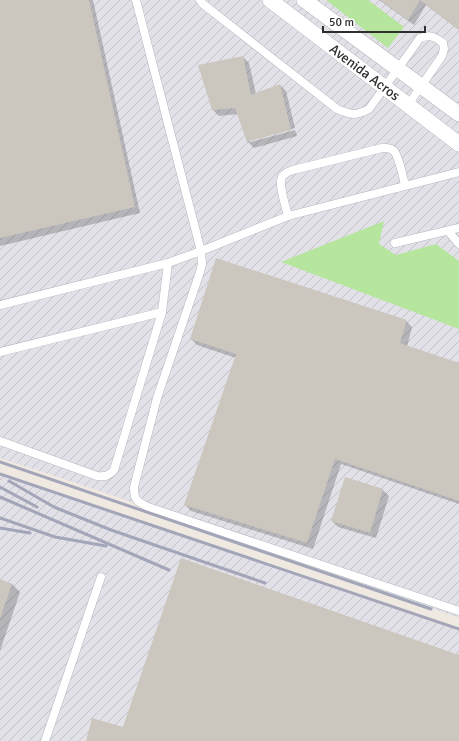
<svg xmlns="http://www.w3.org/2000/svg" width="459" height="741" font-family="Signika,sans-serif">
	<defs>
		<pattern id="industrial-furrows" width="10" height="10" patternUnits="userSpaceOnUse"><rect width="10" height="10" fill="#e3e1e8"/><path d="M-1 1l2-2M0 10L10 0M9 11l2-2" fill="none" stroke="#c3c1c7"/></pattern>
	</defs>
	<rect width="100%" height="100%" fill="#efe9e1"/>
	<g fill="url(#industrial-furrows)">
		<path d="M0,0H459V618L106,493L0,458Z"/>
		<path d="M0,474L132,518L459,631V741H0Z"/>
	</g>
	<g fill="#b6e59e">
		<path d="M326,0H368L404,27L388,48Z"/>
		<path d="M384,221L379,244L396,255L436,244L459,261V329L281,262Z"/>
	</g>
	<g fill="#0003">
		<path d="M0,0H93L140,213L0,246Z"/>
		<path d="M379,0H459V30L426,5L414,25Z"/>
		<path d="M243,57L249,63L256,94L280,85L286,91L295,128L250,140V142L295,130L297,136L254,148L248,142L238,114L219,116L213,110Z"/>
		<path d="M406,321L412,327L407,347L459,364V504L341,464L313,549L191,511L185,505L236,358L197,345L191,339Z"/>
		<path d="M383,490L389,496L376,538L338,527L332,521Z"/>
		<path d="M0,580L12,584L20,592L0,651Z"/>
	</g>
	<g fill="#cbc7bf">
		<path d="M0,0H89L135,207L0,238Z"/>
		<path d="M380,0H459V30L420,0L408,20Z"/>
		<path d="M243,56L251,95L280,84L291,130L247,142L235,108L212,110L198,65Z"/>
		<path d="M216,258L407,320L400,343L459,363V501L335,459L307,543L184,505L236,354L190,339Z"/>
		<path d="M345,477L383,489L370,533L331,521Z"/>
		<path d="M181,558L459,655V741H86L92,718L123,727Z"/>
		<path d="M0,579L12,584L0,619Z"/>
	</g>
	<g fill="none" stroke-linecap="round" stroke-linejoin="round">
		<g stroke="#b4b7c1" stroke-width="9">
			<g id="lane">
				<path d="M200,0L203,4L337,109C351,115 356,116 369,109L420,38C430,34 435,37 443,43L444,49L442,56L408,105"/>
				<path d="M459,172L288,216L201,251L202,264L200,272L157,398L134,487C134,500 136,501 148,507L459,611"/>
				<path d="M288,216C286,207 278,184 282,177C284,173 288,172 293,170L382,148C386,148 390,147 394,151C399,157 403,177 405,185"/>
				<path d="M448,231L459,244"/>
				<path d="M395,243L459,228"/>
				<path d="M0,305L168,263L201,251L136,0"/>
				<path d="M162,312L168,263"/>
				<path d="M0,352L162,312L114,470C109,476 105,477 97,476L0,441"/>
				<path d="M45,741L101,577"/>
			</g>
		</g>
		<g stroke="#b4b7c1" stroke-width="16">
			<g id="street">
				<path d="M270,0L459,144"/>
				<path d="M304,0L459,114"/>
			</g>
		</g>
		<use href="#lane" stroke="#fff" stroke-width="8"/>
		<use href="#street" stroke="#fff" stroke-width="15"/>
		<g stroke="#a3a6b8" stroke-width="3">
			<path d="M0,462L431,609"/>
			<path d="M0,474L459,629"/>
			<path d="M9,481L54,507L111,530L265,583"/>
			<path d="M0,487L37,507"/>
			<path d="M0,497L169,570"/>
			<path d="M0,518L55,537L106,546"/>
			<path d="M0,528L30,533"/>
		</g>
	</g>
	<g text-anchor="middle" stroke-width="4" stroke-linejoin="round" paint-order="stroke">
		<g font-size="14" fill="#2e2e2e" stroke="#fff">
			<text transform="translate(365 72) rotate(37)" y="5">Avenida Acros</text>
		</g>
	</g>
	<path d="M323 26v6h102v-6" fill="none" stroke="#2e2e2e" stroke-width="2"/>
	<text x="329" y="26" font-size="12" fill="#2e2e2e" stroke="#ffffff" stroke-width="3" paint-order="stroke">50 m</text>
</svg>
